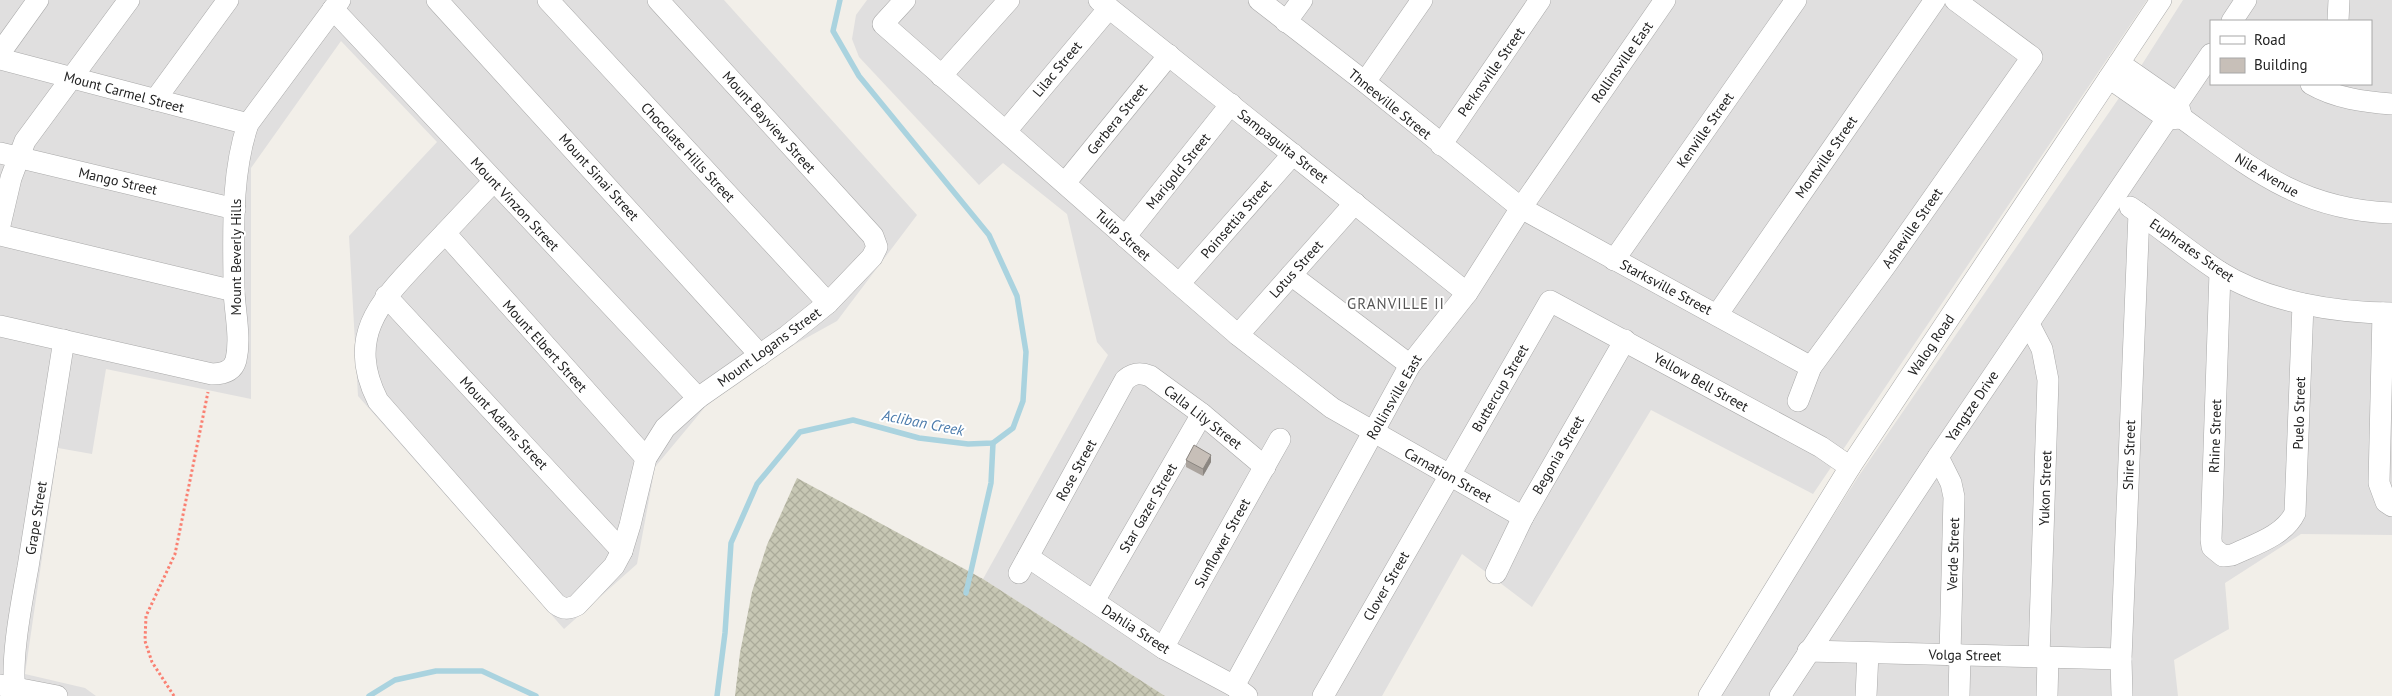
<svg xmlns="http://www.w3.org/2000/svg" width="2392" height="696" font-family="'PT Sans',sans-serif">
	<defs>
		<pattern id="construction-cross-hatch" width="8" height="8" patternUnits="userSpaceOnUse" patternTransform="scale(1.25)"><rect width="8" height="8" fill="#c7c7b4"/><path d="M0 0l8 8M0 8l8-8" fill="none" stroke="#abab9a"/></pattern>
	</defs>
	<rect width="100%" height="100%" fill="#f2efe9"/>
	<g fill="#e0dfdf" fill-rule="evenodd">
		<path d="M0,0H724L917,215L837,321L770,358L705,407L655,467L637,564L564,629L358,396L349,236L437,142L341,41L251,168V399L106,369L92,454L58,448L25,674L85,688L96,696H0Z"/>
		<path d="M867,0H2147L1813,494L1651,410L1532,607L1462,554L1382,696H1165L983,579L1108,355L1097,342L1067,214L1003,163L979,185L859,57L852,39L856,15Z"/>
		<path d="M2183,0H2392V535L2301,534L2225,583L2229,629L2174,660L2178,696H1718L1858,477L2141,66ZM2211,21H2371V84H2211Z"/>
	</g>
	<path fill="url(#construction-cross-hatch)" d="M797,478L983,579L1165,696H735L740,653L752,592L767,545Z"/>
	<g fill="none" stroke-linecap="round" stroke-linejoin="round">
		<g stroke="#aad3df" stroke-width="5.5">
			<path d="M966,593L991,483L993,443"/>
			<path d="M369,696L395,680L436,671H482L536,696"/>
			<path d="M717,696L725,633L731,543L757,484L800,432L853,420L919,438L968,444L993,443L1013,428L1023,401L1026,352L1017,296L989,235L859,76L833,31L840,0"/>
		</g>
		<g stroke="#a9a9a9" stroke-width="22">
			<g id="minor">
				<path d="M437,0L760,355"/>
				<path d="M548,0L828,303"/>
				<path d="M905,0L883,24L1179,284L1238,335L1332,408L1523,517"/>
				<path d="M1099,0L1467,293"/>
				<path d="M1259,0L1365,82L1521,208L1811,367"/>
				<path d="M333,9L698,398"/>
				<path d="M2232,21L2246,0"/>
				<path d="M2338,21L2339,0"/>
				<path d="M1286,22L1302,0"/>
				<path d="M0,53L38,0"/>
				<path d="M0,59L248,124"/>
				<path d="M2119,63L2178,104L2182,118C2252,169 2301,210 2392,213"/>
				<path d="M941,76L1009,0"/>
				<path d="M2109,78L2168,119L2181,118"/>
				<path d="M1365,82L1422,0"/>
				<path d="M2311,84C2335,98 2364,102 2392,104"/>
				<path d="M155,100L228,0"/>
				<path d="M1006,131L1109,8"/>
				<path d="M1441,145L1540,0"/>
				<path d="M0,153L235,209"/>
				<path d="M494,181C471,205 449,229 426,253C383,299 344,334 378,401L556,604C564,610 569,609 577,605L614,566L622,551L630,525L646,458L665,428L698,398L787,336L828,303L872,257L877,247L873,236L658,0"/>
				<path d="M1065,183L1169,55"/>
				<path d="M2130,207C2161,228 2189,252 2220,272C2268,302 2336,313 2392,313"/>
				<path d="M0,225L11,178L25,141L129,0"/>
				<path d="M445,233L646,458"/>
				<path d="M0,235L234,291"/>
				<path d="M1125,237L1231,104"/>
				<path d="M1614,260L1796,0"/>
				<path d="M2220,272L2211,539L2212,547L2223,556L2232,555C2253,545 2284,536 2295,513L2303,304"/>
				<path d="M1291,275L1410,365"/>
				<path d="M1179,284L1293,154"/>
				<path d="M386,296L622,551"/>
				<path d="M2383,313L2379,483L2386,502L2392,506"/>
				<path d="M1717,315L1935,0"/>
				<path d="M2029,324L2042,349L2048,380L2039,657"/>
				<path d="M0,326L212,374C223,374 233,371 236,360C241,338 235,313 234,291C234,237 230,177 248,124L340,0"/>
				<path d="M1238,335L1355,203"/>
				<path d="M1798,401L1811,367L1886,265L2032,57L1955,0"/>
				<path d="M1938,457L1951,483L1954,497L1950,655"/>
				<path d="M1028,557L1163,648L1234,686L1247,696"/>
				<path d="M1019,573L1125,380C1133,373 1140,372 1150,376L1202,414L1265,467"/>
				<path d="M1496,573L1523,517L1625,340"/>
				<path d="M1094,601L1202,414"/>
				<path d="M1163,648L1280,439"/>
				<path d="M1808,651L2121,659"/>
				<path d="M0,685L57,696"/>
				<path d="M1234,686L1410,365L1467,293L1521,208L1665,0"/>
				<path d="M16,696C9,665 22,600 28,567C40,491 52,416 64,340"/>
				<path d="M1323,696L1550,301L1821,447L1850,467"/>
				<path d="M1709,696L1850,467L2161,0"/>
				<path d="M1780,696L1938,457L2211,54"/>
				<path d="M1866,696L1868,653"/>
				<path d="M1959,696L1960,655"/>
				<path d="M2047,696L2048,657"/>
				<path d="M2122,696L2121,659L2139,213"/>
			</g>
		</g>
		<path stroke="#fa8072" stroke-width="3" stroke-dasharray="2.5 2.5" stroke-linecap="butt" d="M174,696L152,662L145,641L146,616L175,554L208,392"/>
		<use href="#minor" stroke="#fff" stroke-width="21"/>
	</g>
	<path fill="#aba49e" d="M1186,460L1211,462L1203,476L1186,467Z"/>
	<path fill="#8b8681" d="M1211,455V462L1203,476V469Z"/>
	<path fill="#c7bfb8" stroke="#8b8681" d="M1194,445L1211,455L1203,469L1186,460Z"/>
	<g text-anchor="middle" stroke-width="4" stroke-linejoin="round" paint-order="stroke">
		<g font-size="14" fill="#222" stroke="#fff">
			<text transform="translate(1622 62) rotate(-55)" y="5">Rollinsville East</text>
			<text transform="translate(1057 69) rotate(-50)" y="5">Lilac Street</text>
			<text transform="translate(1491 72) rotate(-55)" y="5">Perknsville Street</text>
			<text transform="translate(124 92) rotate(15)" y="5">Mount Carmel Street</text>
			<text transform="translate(1390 104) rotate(39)" y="5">Thneeville Street</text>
			<text transform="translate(1117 119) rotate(-51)" y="5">Gerbera Street</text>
			<text transform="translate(769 122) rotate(48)" y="5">Mount Bayview Street</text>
			<text transform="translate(1705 130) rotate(-55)" y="5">Kenville Street</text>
			<text transform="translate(1283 146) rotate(38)" y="5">Sampaguita Street</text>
			<text transform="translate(688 152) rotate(47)" y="5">Chocolate Hills Street</text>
			<text transform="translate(1826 157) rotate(-55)" y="5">Montville Street</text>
			<text transform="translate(1178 171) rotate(-51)" y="5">Marigold Street</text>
			<text transform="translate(2267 175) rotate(31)" y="5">Nile Avenue</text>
			<text transform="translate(599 177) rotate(48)" y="5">Mount Sinai Street</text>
			<text transform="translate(118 181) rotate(13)" y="5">Mango Street</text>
			<text transform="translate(515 204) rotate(47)" y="5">Mount Vinzon Street</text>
			<text transform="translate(1236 219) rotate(-49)" y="5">Poinsettia Street</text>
			<text transform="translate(1912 228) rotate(-55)" y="5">Asheville Street</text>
			<text transform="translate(1123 235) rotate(42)" y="5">Tulip Street</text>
			<text transform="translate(2192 250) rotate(35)" y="5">Euphrates Street</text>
			<text transform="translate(236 257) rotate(-90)" y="5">Mount Beverly Hills</text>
			<text transform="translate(1296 269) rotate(-48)" y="5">Lotus Street</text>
			<text transform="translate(1666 287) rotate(28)" y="5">Starksville Street</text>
			<text transform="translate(1931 345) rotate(-56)" y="5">Walog Road</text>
			<text transform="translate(545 346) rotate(48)" y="5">Mount Elbert Street</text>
			<text transform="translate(769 347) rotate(-36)" y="5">Mount Logans Street</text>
			<text transform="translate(1701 382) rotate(29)" y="5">Yellow Bell Street</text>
			<text transform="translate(1500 388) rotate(-60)" y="5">Buttercup Street</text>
			<text transform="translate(1394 397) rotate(-60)" y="5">Rollinsville East</text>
			<text transform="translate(1972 406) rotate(-56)" y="5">Yangtze Drive</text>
			<text transform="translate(2299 413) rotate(-88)" y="5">Puelo Street</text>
			<text transform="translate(1203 417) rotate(38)" y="5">Calla Lily Street</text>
			<text transform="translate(504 423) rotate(47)" y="5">Mount Adams Street</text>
			<text transform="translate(2215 436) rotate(-88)" y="5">Rhine Street</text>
			<text transform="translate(1558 455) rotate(-60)" y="5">Begonia Street</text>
			<text transform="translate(2129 455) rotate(-88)" y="5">Shire Street</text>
			<text transform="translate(1076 470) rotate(-61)" y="5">Rose Street</text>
			<text transform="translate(1448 475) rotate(29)" y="5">Carnation Street</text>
			<text transform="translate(2045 488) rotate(-88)" y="5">Yukon Street</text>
			<text transform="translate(1148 508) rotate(-60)" y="5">Star Gazer Street</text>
			<text transform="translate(36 518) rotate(-81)" y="5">Grape Street</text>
			<text transform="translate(1222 543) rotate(-61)" y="5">Sunflower Street</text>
			<text transform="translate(1953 554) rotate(-88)" y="5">Verde Street</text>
			<text transform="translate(1386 586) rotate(-60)" y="5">Clover Street</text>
			<text transform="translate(1136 629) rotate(33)" y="5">Dahlia Street</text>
			<text transform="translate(1965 655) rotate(1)" y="5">Volga Street</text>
		</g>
		<g font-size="15" letter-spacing="1" fill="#555" stroke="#fff">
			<text x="1396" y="309">GRANVILLE II</text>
		</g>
		<g font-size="15" font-style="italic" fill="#4a7aab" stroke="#fff">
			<text transform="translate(923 423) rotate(11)" y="5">Acliban Creek</text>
		</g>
	</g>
	<rect x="2210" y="20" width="162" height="65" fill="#ffffff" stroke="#a7a7a7"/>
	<rect x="2220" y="36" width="25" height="8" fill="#ffffff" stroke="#a7a7a7"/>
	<text x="2254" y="45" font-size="15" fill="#222222">Road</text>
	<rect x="2220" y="58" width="25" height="15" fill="#c7bfb8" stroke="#a7a7a7"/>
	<text x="2254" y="70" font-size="15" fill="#222222">Building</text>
</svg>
